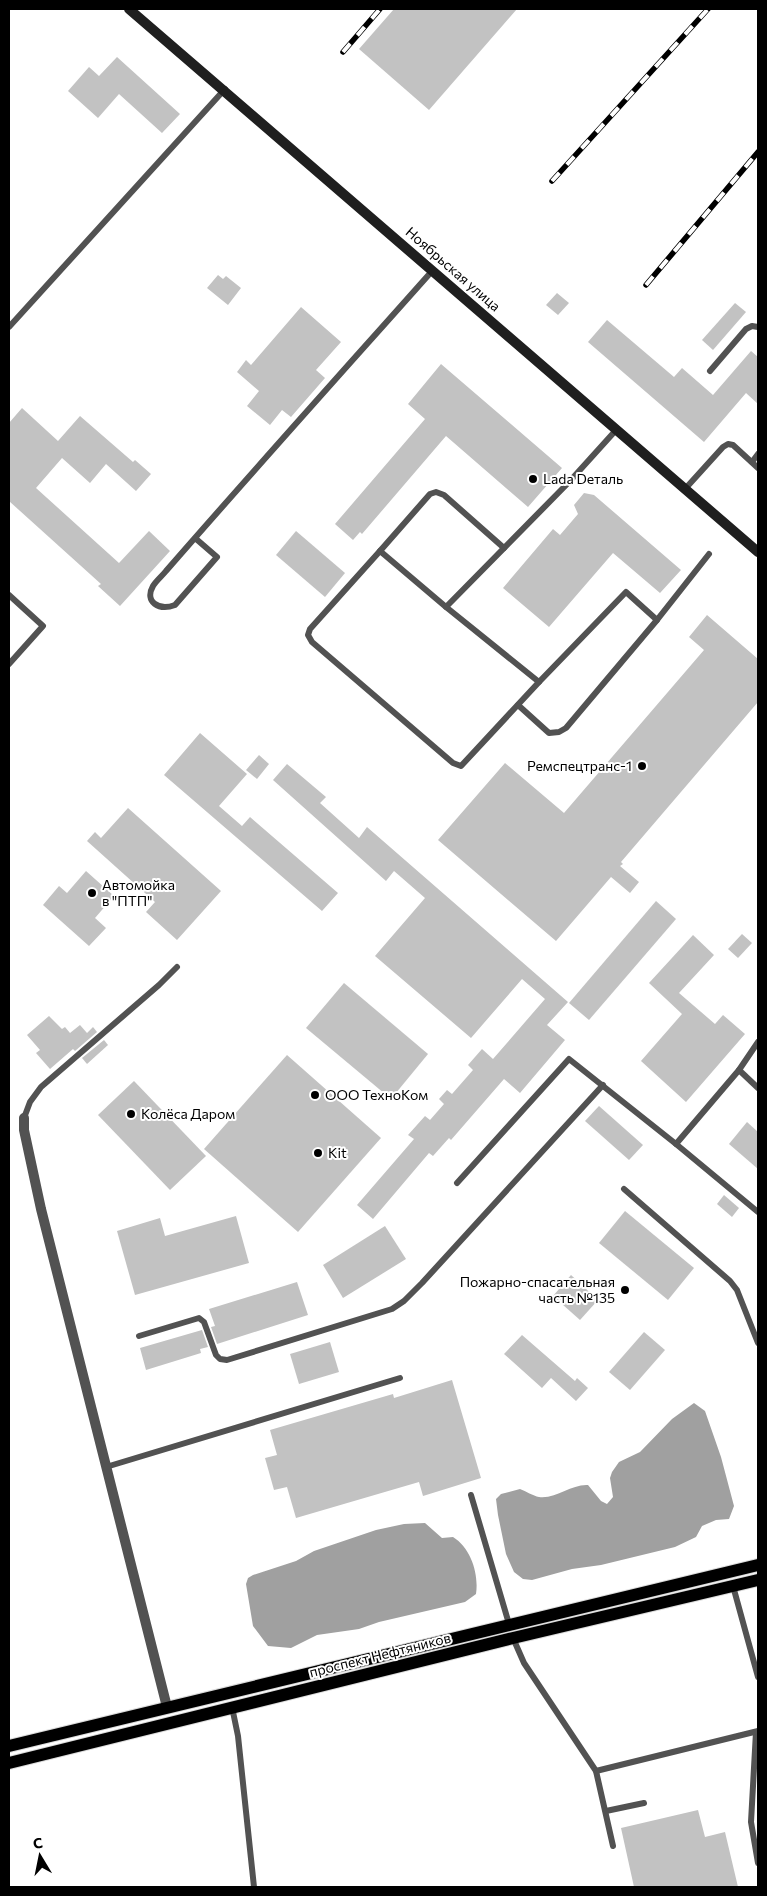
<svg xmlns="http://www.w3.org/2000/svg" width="767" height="1896" font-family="Commissioner,sans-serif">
	<rect width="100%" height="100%" fill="#fff"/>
	<g fill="#a0a0a0">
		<path d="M694,1403L705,1411L721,1457L734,1506L729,1519L716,1520L702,1526L696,1537L675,1547L601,1565L572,1569L532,1580L523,1579L514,1572L506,1554L498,1515L496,1499L501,1494L520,1489C526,1491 533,1496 539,1497C557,1499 571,1484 588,1485L601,1501L607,1504L613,1497L610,1478L612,1472L619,1462L640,1452L672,1419Z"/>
		<path d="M425,1523L442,1538L453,1537C471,1548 479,1574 476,1594L465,1602L379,1622L359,1629L317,1635L291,1648L268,1646L253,1626L246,1584L248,1578L253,1575L296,1561L314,1551L376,1530L404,1524Z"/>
	</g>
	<g fill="#c2c2c2">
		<path d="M394,9H517L429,110L359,49Z"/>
		<path d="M117,57L180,114L162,133L119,94L98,118L68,91L89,67L99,76Z"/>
		<path d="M218,275L223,279L226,276L241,288L228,305L207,288Z"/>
		<path d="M557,293L569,303L558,315L546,305Z"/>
		<path d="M735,303L746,312L713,350L702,340Z"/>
		<path d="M301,307L341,342L316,370L325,378L291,417L282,410L270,425L247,406L259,391L237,372L246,360L251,365Z"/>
		<path d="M607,320L674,377L682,368L713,395L751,351L758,357V404L746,393L704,442L588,342Z"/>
		<path d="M441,364L562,468L528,507L446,436L362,534L360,532L353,540L335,524L425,419L408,404Z"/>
		<path d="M22,408L58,441L80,416L133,462L135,460L151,474L136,491L106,464L90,483L62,458L36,488L119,563L149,531L170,551L120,606L98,586L101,584L9,501V423Z"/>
		<path d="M584,493L594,495L681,570L660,593L613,553L549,627L503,588L553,529L560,535L578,514L574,505Z"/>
		<path d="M296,531L345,573L325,597L276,555Z"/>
		<path d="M707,615L758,659V702L621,862L623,864L620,866L639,882L630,893L611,877L556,941L438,840L505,763L564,813L704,650L689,637Z"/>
		<path d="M200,733L247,774L219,806L242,826L250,817L338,893L322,911L164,775Z"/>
		<path d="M259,755L269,764L257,779L246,770Z"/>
		<path d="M287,764L326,797L320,803L359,838L367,827L568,1002L547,1025L565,1040L520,1093L504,1079L451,1140L449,1138L433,1156L429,1153L373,1219L357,1205L414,1139L408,1135L425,1116L430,1120L444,1104L439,1099L447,1090L452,1094L473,1070L468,1065L482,1049L493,1059L545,999L522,979L471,1038L375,956L425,898L394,871L386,881L273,780Z"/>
		<path d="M128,808L221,891L177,940L146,912L155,902L87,841L95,832L101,838Z"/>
		<path d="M86,871L114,896L95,918L106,928L89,946L43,905L59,886L67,893Z"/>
		<path d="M656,901L676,919L589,1020L569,1003Z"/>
		<path d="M742,934L752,943L738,958L728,949Z"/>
		<path d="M693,935L714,955L679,993L715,1024L723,1015L745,1034L686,1102L641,1061L682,1014L649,983Z"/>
		<path d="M344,983L428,1054L391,1099L306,1028Z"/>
		<path d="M49,1016L62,1029L65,1027L70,1033L80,1025L87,1033L93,1027L97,1032L75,1051L73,1049L50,1069L36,1053L40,1050L27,1035Z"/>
		<path d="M104,1040L108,1045L87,1064L82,1058Z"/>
		<path d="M287,1055L381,1138L298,1232L204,1149Z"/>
		<path d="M134,1081L206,1156L170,1190L98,1115Z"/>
		<path d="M599,1106L643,1145L629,1160L585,1121Z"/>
		<path d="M747,1122L758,1132V1169L729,1144Z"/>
		<path d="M724,1195L739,1208L732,1217L717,1204Z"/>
		<path d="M625,1211L694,1268L668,1300L599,1243Z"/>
		<path d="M236,1216L249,1263L135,1295L117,1231L160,1218L165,1236Z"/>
		<path d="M385,1226L406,1259L343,1298L323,1265Z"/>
		<path d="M571,1275L598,1300L580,1320L553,1296Z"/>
		<path d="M297,1282L308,1315L217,1344L211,1327L215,1326L209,1309Z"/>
		<path d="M202,1330L208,1347L200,1349L201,1353L146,1370L140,1348Z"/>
		<path d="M644,1332L665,1350L630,1390L609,1372Z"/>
		<path d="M522,1335L575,1381L577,1378L588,1388L576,1401L551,1378L542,1388L504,1354Z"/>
		<path d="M330,1342L339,1372L299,1384L290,1354Z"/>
		<path d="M452,1380L481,1478L423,1496L419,1482L296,1518L287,1487L274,1490L265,1458L277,1455L270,1430L393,1394L394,1398Z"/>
		<path d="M698,1810L705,1837L725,1832L738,1887H634L621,1828Z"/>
	</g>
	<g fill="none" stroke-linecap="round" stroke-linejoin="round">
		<g stroke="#dbdbdb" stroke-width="14">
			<g id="primary">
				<path d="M9,1746L758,1565"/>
				<path d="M9,1763L513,1638L758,1580"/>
			</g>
		</g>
		<g stroke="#525252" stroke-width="6">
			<path d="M9,327L225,89"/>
			<path d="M710,371L746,329L752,326L758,327"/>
			<path d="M617,429L570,481L446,607L539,682L626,592L657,620L709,554"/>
			<path d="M752,462L758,454"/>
			<path d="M685,489L723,447L728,444L733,445L758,468"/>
			<path d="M195,538L217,557L175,605C159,611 144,602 153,586C156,581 162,576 166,571C254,470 344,370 433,270"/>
			<path d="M380,551L430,494L436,492L444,495L504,548"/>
			<path d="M9,595L43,626L9,664"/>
			<path d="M446,607L380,551L310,629L308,635L312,642L453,763L461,766L539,682"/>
			<path d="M518,705L549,733L559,732L566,728L657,620"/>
			<path d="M739,1070L758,1088"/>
			<path d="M24,1118L30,1102L41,1087L159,985L177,967"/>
			<path d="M676,1144L739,1070L758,1042"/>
			<path d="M457,1183L569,1059L676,1144L758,1212"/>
			<path d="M624,1189L730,1281L737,1290L758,1343"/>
			<path d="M139,1336L199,1318L204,1322L216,1355L220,1359L227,1360L392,1309L404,1301L422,1283L603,1085"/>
			<path d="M106,1467L400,1378"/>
			<path d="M471,1495L509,1624"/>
			<path d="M733,1586L758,1677"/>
			<path d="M513,1638L524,1663L596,1771L613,1846"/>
			<path d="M232,1707L238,1736L254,1887"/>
			<path d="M756,1732L751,1822L758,1863"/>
			<path d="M596,1771L758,1731"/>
			<path d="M606,1811L644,1803"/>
		</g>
		<path stroke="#525252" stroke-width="10" d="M24,1118V1130L41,1209L167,1707"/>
		<path stroke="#1f1f1f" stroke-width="10" d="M129,9L758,552"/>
		<use href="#primary" stroke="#000" stroke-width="12"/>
		<g stroke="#000" stroke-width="5.5">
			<g id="rail">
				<path d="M343,52L380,9"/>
				<path d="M552,181L708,9"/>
				<path d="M646,285L758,152"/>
			</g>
		</g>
		<use href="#rail" stroke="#fff" stroke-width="4" stroke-dasharray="11" stroke-linecap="butt"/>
	</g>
	<g fill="#000" stroke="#fff" stroke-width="2">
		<circle cx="533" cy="479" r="5"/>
		<circle cx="642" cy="766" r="5"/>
		<circle cx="92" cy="893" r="5"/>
		<circle cx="315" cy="1095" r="5"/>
		<circle cx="131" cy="1114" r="5"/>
		<circle cx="318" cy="1153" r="5"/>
		<circle cx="625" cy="1290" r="5"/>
	</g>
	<g text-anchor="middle" stroke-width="4" stroke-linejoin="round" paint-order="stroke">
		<g font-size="14" fill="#000" stroke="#fff">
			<text transform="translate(453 269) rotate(41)" y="5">Ноябрьская улица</text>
			<text transform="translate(380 1655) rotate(-14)" y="5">проспект Нефтяников</text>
		</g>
		<g font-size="14" fill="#000" stroke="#fff" text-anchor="start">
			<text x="543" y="484">Lada Dеталь</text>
			<text x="632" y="771" text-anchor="end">Ремспецтранс-1</text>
			<text x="102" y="890">Автомойка<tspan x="102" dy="16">в "ПТП"</tspan></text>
			<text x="325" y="1100">ООО ТехноКом</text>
			<text x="141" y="1119">Колёса Даром</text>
			<text x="328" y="1158">Kit</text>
			<text x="615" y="1287" text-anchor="end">Пожарно-спасательная<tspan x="615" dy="16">часть №135</tspan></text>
		</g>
	</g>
	<rect width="767" height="1896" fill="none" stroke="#000000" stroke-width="20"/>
	<g transform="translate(40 1856) rotate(350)" stroke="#ffffff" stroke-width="4" paint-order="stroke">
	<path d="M0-4L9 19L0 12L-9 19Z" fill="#000000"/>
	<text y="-8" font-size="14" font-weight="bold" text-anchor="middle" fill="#000000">С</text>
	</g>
</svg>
